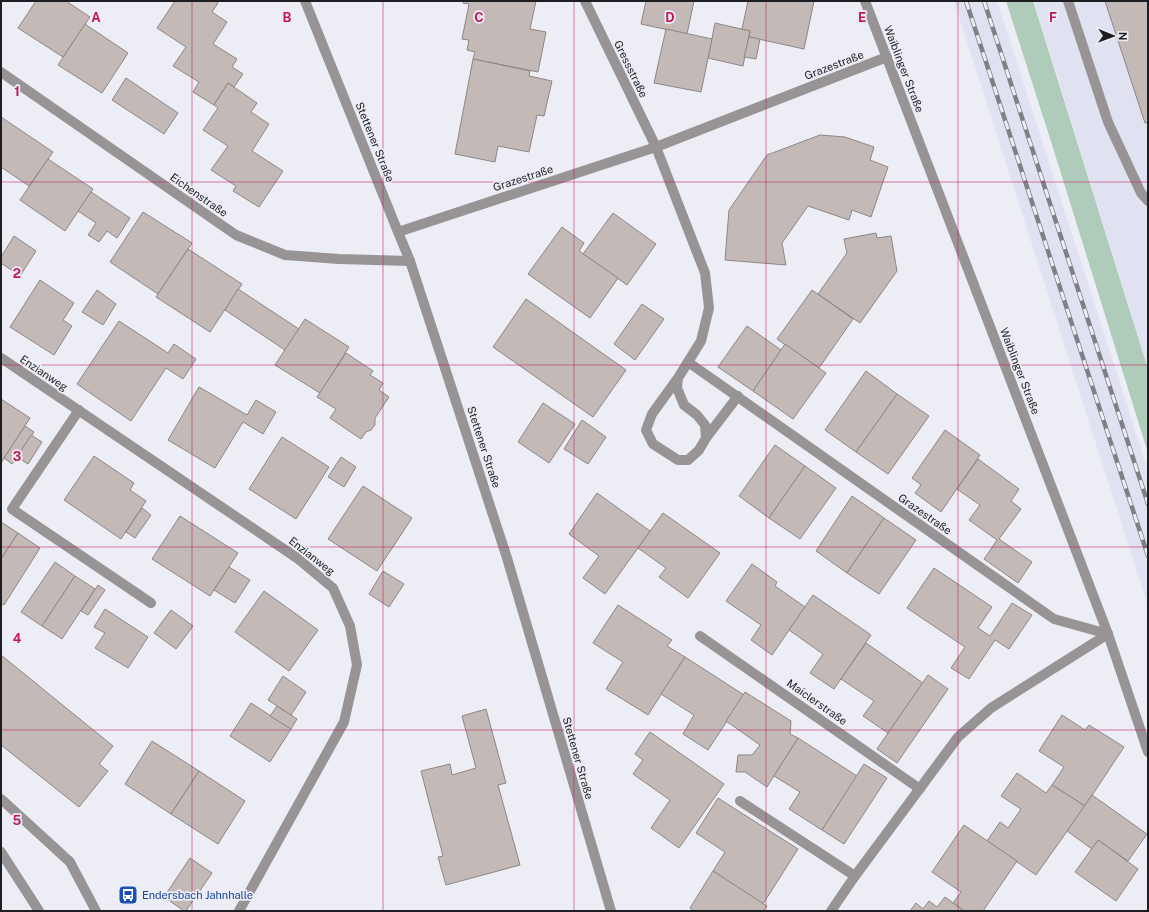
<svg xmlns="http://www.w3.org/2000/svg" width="1149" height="912" font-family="'Public Sans',sans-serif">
	<rect width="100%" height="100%" fill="#ecedf5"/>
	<g fill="#e0e2f1">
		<path d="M954,1H997L1148,470V606Z"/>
		<path d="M1034,1H1148V367Z"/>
	</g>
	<path fill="#afcbba" d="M1006,1H1033L1148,369V453L1054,151Z"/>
	<g fill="#c3bab8" stroke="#8e8683">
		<path d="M36,1H66L90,17L63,57L18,28Z"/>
		<path d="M175,1H216L218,3L212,12L227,22L213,44L237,59L232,67L243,74L234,87L228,83L214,105L193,92L199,82L173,66L186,47L157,28Z"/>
		<path d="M464,1H536L530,29L546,32L538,72L473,59L475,52L467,50L469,40L462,39L469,4L463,3Z"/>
		<path d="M646,1H694L687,34L641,24Z"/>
		<path d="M748,1H814L804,49L749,37L750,31L742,29Z"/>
		<path d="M1105,1H1148V122L1145,123Z"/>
		<path d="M715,23L750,31L743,66L708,58Z"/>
		<path d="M85,24L128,53L102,93L58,65Z"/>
		<path d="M666,29L712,39L701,92L654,83Z"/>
		<path d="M749,37L760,39L756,59L744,57Z"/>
		<path d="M473,59L530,71L529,76L552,81L544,116L537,115L529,152L498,146L495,162L455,154Z"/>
		<path d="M126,78L178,113L164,134L112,100Z"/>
		<path d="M228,83L257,103L251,112L269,124L252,151L283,171L259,207L233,191L236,186L211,170L228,146L203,130L218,108L214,105Z"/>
		<path d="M1,117L53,152L29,186L1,167Z"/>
		<path d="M820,135L845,137L874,147L870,160L888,167L871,217L852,210L849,220L808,206L782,243L786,265L725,260L729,210L767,155Z"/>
		<path d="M48,159L93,189L65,231L20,200Z"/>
		<path d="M91,192L130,218L117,238L107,231L99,242L88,235L96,223L78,211Z"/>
		<path d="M143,212L192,243L158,294L110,262Z"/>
		<path d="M613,213L656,244L627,285L583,254Z"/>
		<path d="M562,227L584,243L579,251L618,278L590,318L528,274Z"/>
		<path d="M876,233L877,238L891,236L897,271L860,323L818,294L847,253L844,239Z"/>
		<path d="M14,236L36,251L20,276L1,263V257Z"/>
		<path d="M188,249L242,284L210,332L156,297Z"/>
		<path d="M40,280L74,303L63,320L72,326L54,355L10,327Z"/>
		<path d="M238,289L299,329L285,350L225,310Z"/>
		<path d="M97,290L116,304L103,325L82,312Z"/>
		<path d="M812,290L853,319L819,368L777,339Z"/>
		<path d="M526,299L626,370L593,417L493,347Z"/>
		<path d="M642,304L664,319L635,360L614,344Z"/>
		<path d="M305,319L349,347L320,393L275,365Z"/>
		<path d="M119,321L168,353L174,344L196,359L183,379L166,368L131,421L77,384Z"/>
		<path d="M747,326L781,350L753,391L718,367Z"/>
		<path d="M785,344L826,373L793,419L753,391Z"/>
		<path d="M346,353L373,371L370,375L383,383L379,390L389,397L375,418V425L371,430L366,432L361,439L330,418L336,409L317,397Z"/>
		<path d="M866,371L897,394L856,452L825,430Z"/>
		<path d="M199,387L247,415L256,400L276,412L263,434L243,422L215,468L168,440Z"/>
		<path d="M897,394L929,416L888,474L856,452Z"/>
		<path d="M1,399L30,418L1,463Z"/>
		<path d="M543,403L575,424L549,463L518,442Z"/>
		<path d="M582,420L606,437L588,464L564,449Z"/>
		<path d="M25,426L34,432L12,464L4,458Z"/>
		<path d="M945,430L980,455L941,512L915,493L921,485L912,478Z"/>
		<path d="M31,435L42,442L28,464L17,457Z"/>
		<path d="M282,437L329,467L296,519L249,489Z"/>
		<path d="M775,445L805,466L769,518L739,496Z"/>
		<path d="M94,456L134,483L130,490L146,501L121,539L64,500Z"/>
		<path d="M341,457L356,467L344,487L328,477Z"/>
		<path d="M978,459L1019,489L1011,501L1021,509L999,539L1032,562L1018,583L984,559L997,540L969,520L980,505L957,489Z"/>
		<path d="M805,466L836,488L800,539L769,518Z"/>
		<path d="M363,486L412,518L377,571L328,539Z"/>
		<path d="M597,493L650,531L605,594L583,578L599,556L569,534Z"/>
		<path d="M852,496L884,518L847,573L816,551Z"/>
		<path d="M142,508L151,515L135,538L126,532Z"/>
		<path d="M663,513L720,553L688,598L659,577L666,568L638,548Z"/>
		<path d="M180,516L238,553L210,596L152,559Z"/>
		<path d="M884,518L916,540L879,594L847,573Z"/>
		<path d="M1,522L18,533L1,559Z"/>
		<path d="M18,533L40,548L4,605L1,603V559Z"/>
		<path d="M55,562L75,576L42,626L21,612Z"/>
		<path d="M752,564L777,582L775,586L805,607L772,655L751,640L761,625L726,601Z"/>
		<path d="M229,567L250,580L235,603L214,590Z"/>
		<path d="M934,568L992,607L978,628L990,636L1012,603L1032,615L1009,649L995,640L969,679L951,668L965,647L907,608Z"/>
		<path d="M383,571L404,584L389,607L369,594Z"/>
		<path d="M75,576L95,589L62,639L42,626Z"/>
		<path d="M98,585L105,590L88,615L81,611Z"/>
		<path d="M264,591L318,630L289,671L235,632Z"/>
		<path d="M813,595L871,635L834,689L810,673L823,654L789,630Z"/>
		<path d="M618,605L672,640L667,646L685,657L648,715L606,689L623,662L593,643Z"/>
		<path d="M105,609L148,637L128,668L95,648L105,633L94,627Z"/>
		<path d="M171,610L193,626L176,649L154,633Z"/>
		<path d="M866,643L923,683L888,733L863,716L874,701L841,679Z"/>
		<path d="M1,655L113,746L99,764L108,771L79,807L1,745Z"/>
		<path d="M685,657L744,695L708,750L683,734L694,715L661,694Z"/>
		<path d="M928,675L948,689L897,763L877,749Z"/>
		<path d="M283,676L306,692L291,715L268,700Z"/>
		<path d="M745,692L791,721L790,734L798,738L767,787L745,772H736L738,755H752L760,745L726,721Z"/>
		<path d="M251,703L291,729L270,762L230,736Z"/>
		<path d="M277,706L297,719L291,729L270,716Z"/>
		<path d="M486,709L506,783L498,785L520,865L446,885L438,857L443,856L421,771L450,764L452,775L476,768L462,716Z"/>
		<path d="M1062,715L1085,730L1089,725L1124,747L1085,806L1052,785L1064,767L1039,751Z"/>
		<path d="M650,732L724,784L679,848L651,828L670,800L633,774L643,760L635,754Z"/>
		<path d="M798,738L857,776L822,830L789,809L800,792L774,776Z"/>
		<path d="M152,741L199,771L171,814L125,784Z"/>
		<path d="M864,764L887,778L844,844L822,830Z"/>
		<path d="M199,771L245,801L218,844L171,814Z"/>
		<path d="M1017,773L1046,793L1052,785L1085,806L1036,875L987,841L1000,822L1008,828L1021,809L1001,796Z"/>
		<path d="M1092,795L1147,834L1128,861L1098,840L1092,849L1067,831Z"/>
		<path d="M718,798L798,849L763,904L713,871L725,852L696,833Z"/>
		<path d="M964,825L1017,861L983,911H964L953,903L961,892L932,872Z"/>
		<path d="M1098,840L1138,869L1116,901L1075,872Z"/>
		<path d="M190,858L212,873L186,911H184L164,897Z"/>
		<path d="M713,871L767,906L763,911H694L690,908Z"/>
		<path d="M945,897L964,911H910L916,903L923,909L929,901L937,907Z"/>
	</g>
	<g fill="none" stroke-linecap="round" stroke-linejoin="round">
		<g stroke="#989495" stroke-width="10">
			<path d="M305,1L398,232L410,261L507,558L611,911"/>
			<path d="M585,1L656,147L705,273L709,308L701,341L678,378L652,414L646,430L653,444L678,460H688L699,450L706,438L705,425L697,415L684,405L677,388L678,378"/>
			<path d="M865,1L1108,634L1148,752"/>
			<path d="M1068,1L1108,122L1141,193L1148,201"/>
			<path d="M1,72L236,235L285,255L339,259L410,261"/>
			<path d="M398,232L656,147L887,57"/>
			<path d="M1,358L297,558L333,588L350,626L357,665L344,722L239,911"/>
			<path d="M688,362L1054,619L1108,634"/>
			<path d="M79,410L12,509L151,603"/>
			<path d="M706,438L738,396"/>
			<path d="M700,636L920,789"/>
			<path d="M1,799L70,862L96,911"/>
			<path d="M740,801L855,876"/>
			<path d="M1,852L39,911"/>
			<path d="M831,911L855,876L958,737L991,708L1108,634"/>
		</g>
		<g stroke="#7f8086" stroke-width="4.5">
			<g id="rail">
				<path d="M966,1L1148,556"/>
				<path d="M984,1L1148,504"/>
			</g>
		</g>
		<use href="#rail" stroke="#ecedf5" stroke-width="3" stroke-dasharray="9" stroke-linecap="butt"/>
	</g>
	<path fill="none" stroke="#c2185b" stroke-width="1" stroke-opacity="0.55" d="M192,1V911M383,1V911M574,1V911M766,1V911M958,1V911M1,182H1148M1,365H1148M1,547H1148M1,730H1148"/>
	<defs>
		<g id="bus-square" transform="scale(1)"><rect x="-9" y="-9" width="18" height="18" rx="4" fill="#1a4fb4" stroke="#ecedf5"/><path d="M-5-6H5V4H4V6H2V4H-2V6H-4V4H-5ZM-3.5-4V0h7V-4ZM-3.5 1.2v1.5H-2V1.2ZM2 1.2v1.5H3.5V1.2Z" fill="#fff"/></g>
	</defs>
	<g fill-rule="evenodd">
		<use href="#bus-square" x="128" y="895"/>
	</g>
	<g text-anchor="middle" stroke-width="3.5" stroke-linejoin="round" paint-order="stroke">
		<g font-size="11" fill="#1d1e21" stroke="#ecedf5">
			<text transform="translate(834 65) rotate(-21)" y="4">Grazestraße</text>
			<text transform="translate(631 69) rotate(64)" y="4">Gressstraße</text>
			<text transform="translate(904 69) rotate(69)" y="4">Waiblinger Straße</text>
			<text transform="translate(375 142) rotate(68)" y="4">Stettener Straße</text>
			<text transform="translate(523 178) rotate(-18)" y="4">Grazestraße</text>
			<text transform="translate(199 195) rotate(35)" y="4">Eichenstraße</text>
			<text transform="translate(1020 371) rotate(69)" y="4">Waiblinger Straße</text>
			<text transform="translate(44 373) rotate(34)" y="4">Enzianweg</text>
			<text transform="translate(484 447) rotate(72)" y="4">Stettener Straße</text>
			<text transform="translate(925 514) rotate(35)" y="4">Grazestraße</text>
			<text transform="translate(312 556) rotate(38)" y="4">Enzianweg</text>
			<text transform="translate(817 702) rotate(35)" y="4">Maiclerstraße</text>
			<text transform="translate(578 758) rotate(74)" y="4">Stettener Straße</text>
		</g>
		<g font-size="11" fill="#164399" stroke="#ecedf5" text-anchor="start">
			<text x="142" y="899">Endersbach Jahnhalle</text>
		</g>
	</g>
	<g font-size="13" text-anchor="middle" font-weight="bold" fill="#c2185b" stroke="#ecedf5" stroke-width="3.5" stroke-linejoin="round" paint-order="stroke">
		<text x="96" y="22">A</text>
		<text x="287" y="22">B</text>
		<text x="479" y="22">C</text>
		<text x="670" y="22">D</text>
		<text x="862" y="22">E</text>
		<text x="1053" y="22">F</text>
		<text x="17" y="96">1</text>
		<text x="17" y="278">2</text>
		<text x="17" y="461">3</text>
		<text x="17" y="643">4</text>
		<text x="17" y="825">5</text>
	</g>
	<rect width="1149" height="912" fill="none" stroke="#1d1e21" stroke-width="4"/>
	<g transform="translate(1113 36) rotate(91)" stroke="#ecedf5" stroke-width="3" paint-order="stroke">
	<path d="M0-3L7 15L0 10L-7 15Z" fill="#1d1e21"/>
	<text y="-6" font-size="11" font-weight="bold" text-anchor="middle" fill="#1d1e21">N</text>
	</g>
</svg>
